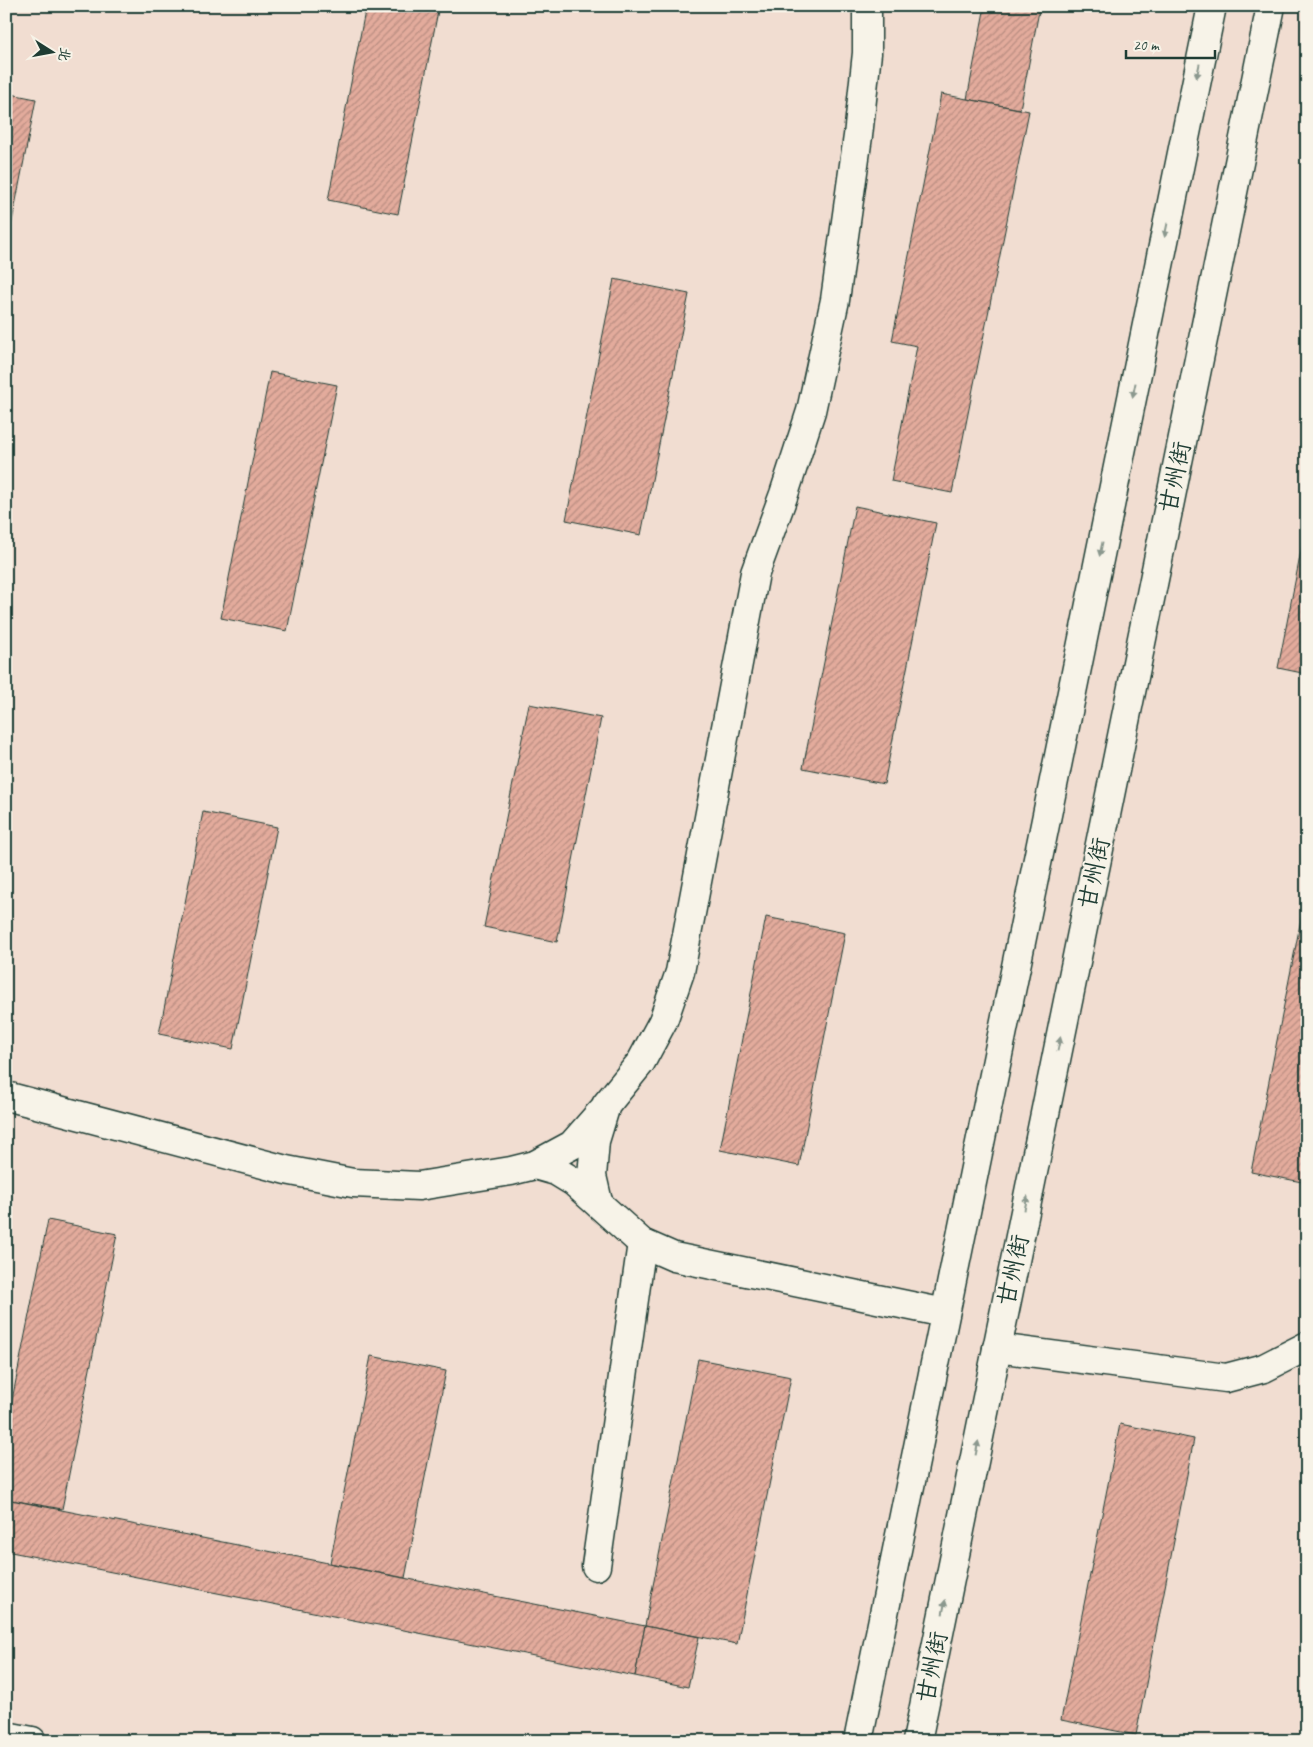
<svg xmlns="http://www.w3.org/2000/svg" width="1313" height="1747" font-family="Caveat,'LXGW WenKai TC',sans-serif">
	<defs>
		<pattern id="building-hatch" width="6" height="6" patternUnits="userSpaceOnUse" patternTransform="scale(1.25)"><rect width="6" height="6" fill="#e3ab9c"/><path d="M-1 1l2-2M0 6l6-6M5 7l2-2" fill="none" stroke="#b78c80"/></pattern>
	</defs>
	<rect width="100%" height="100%" fill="#f1ddd1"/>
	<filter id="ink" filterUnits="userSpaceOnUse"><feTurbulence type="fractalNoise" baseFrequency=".02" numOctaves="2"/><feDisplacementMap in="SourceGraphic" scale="10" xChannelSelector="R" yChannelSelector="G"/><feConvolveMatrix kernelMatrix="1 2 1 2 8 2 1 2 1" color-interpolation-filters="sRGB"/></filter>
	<g filter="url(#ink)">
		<g fill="url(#building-hatch)" stroke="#1f3d34">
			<path d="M366,6H439L398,214L328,200Z"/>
			<path d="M985,6H1040L1020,109L967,99Z"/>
			<path d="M6,93L36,99L6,252Z"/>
			<path d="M941,94L1029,111L952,493L891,481L917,346L892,341Z"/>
			<path d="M614,279L689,294L641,535L566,520Z"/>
			<path d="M270,372L337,385L287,631L221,618Z"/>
			<path d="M855,506L936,523L884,784L803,768Z"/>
			<path d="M1307,521V674L1278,668Z"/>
			<path d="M529,704L601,718L557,942L484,927Z"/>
			<path d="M203,812L277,827L233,1049L159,1034Z"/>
			<path d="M1307,889V1183L1251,1172Z"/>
			<path d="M766,917L845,933L799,1166L720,1150Z"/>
			<path d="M48,1220L117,1234L62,1509L6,1499V1430Z"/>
			<path d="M371,1356L446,1371L405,1578L330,1563Z"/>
			<path d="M698,1359L791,1377L737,1644L645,1626Z"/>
			<path d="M1120,1424L1194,1439L1136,1735L1061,1720Z"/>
			<path d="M6,1499L645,1626L635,1676L6,1551Z"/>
			<path d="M645,1626L699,1637L688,1687L635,1676Z"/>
		</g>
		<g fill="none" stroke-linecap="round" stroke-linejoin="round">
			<g stroke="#1f3d34" stroke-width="31">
				<g id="minor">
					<path d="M6,1096L286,1170L353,1183L419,1186L511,1171L535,1165L572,1145L601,1112"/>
					<path d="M535,1165L556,1171L574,1182L642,1243L674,1257L945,1313"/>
					<path d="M598,1202L592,1176L595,1141L606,1105L641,1062L663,1021L680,972L755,573L784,494L811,411L835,300L858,136L867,53V6"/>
					<path d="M997,1348L1226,1378L1264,1368L1307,1346"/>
					<path d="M596,1566L642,1243"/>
				</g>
			</g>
			<g stroke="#1f3d34" stroke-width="31">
				<g id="tertiary">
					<path d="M6,1736L32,1741"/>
					<path d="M858,1741L1212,6"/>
					<path d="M917,1741L1271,6"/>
				</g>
			</g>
			<use href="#minor" stroke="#f7f3e8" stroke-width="28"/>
			<use href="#tertiary" stroke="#f7f3e8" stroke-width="28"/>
		</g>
		<defs><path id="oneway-solid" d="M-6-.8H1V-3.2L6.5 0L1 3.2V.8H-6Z" transform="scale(1.25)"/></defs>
		<g fill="#8b988e">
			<use href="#oneway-solid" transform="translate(1198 71) rotate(102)"/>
			<use href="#oneway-solid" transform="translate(1166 230) rotate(102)"/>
			<use href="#oneway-solid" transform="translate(1134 390) rotate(102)"/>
			<use href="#oneway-solid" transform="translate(1101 549) rotate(102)"/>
			<use href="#oneway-solid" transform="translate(1059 1044) rotate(-78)"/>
			<use href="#oneway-solid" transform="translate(1026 1203) rotate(-78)"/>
			<use href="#oneway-solid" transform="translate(977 1448) rotate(-79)"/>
			<use href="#oneway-solid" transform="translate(944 1607) rotate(-79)"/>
		</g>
	</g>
	<g text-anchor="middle" stroke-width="4" stroke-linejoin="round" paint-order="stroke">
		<g font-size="24" fill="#1f3d34" stroke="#f7f3e8">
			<text transform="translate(1175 477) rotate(-78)" y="8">甘州街</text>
			<text transform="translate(1094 873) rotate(-78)" y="8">甘州街</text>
			<text transform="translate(1013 1270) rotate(-78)" y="8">甘州街</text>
			<text transform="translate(932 1667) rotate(-79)" y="8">甘州街</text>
		</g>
	</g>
	<rect width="1313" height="1747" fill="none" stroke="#f7f3e8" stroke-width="25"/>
	<rect x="12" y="12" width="1288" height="1722" fill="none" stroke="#1f3d34" stroke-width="2" filter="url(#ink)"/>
	<g transform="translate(52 52) rotate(101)" stroke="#f7f3e8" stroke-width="4" paint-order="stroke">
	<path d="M0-4L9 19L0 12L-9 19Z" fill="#1f3d34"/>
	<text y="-8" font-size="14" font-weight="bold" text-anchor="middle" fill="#1f3d34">北</text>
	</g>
	<path d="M1126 50v8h89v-8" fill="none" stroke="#1f3d34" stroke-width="2.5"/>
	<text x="1133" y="50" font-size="15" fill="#1f3d34" stroke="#f7f3e8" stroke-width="4" paint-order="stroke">20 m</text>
</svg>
